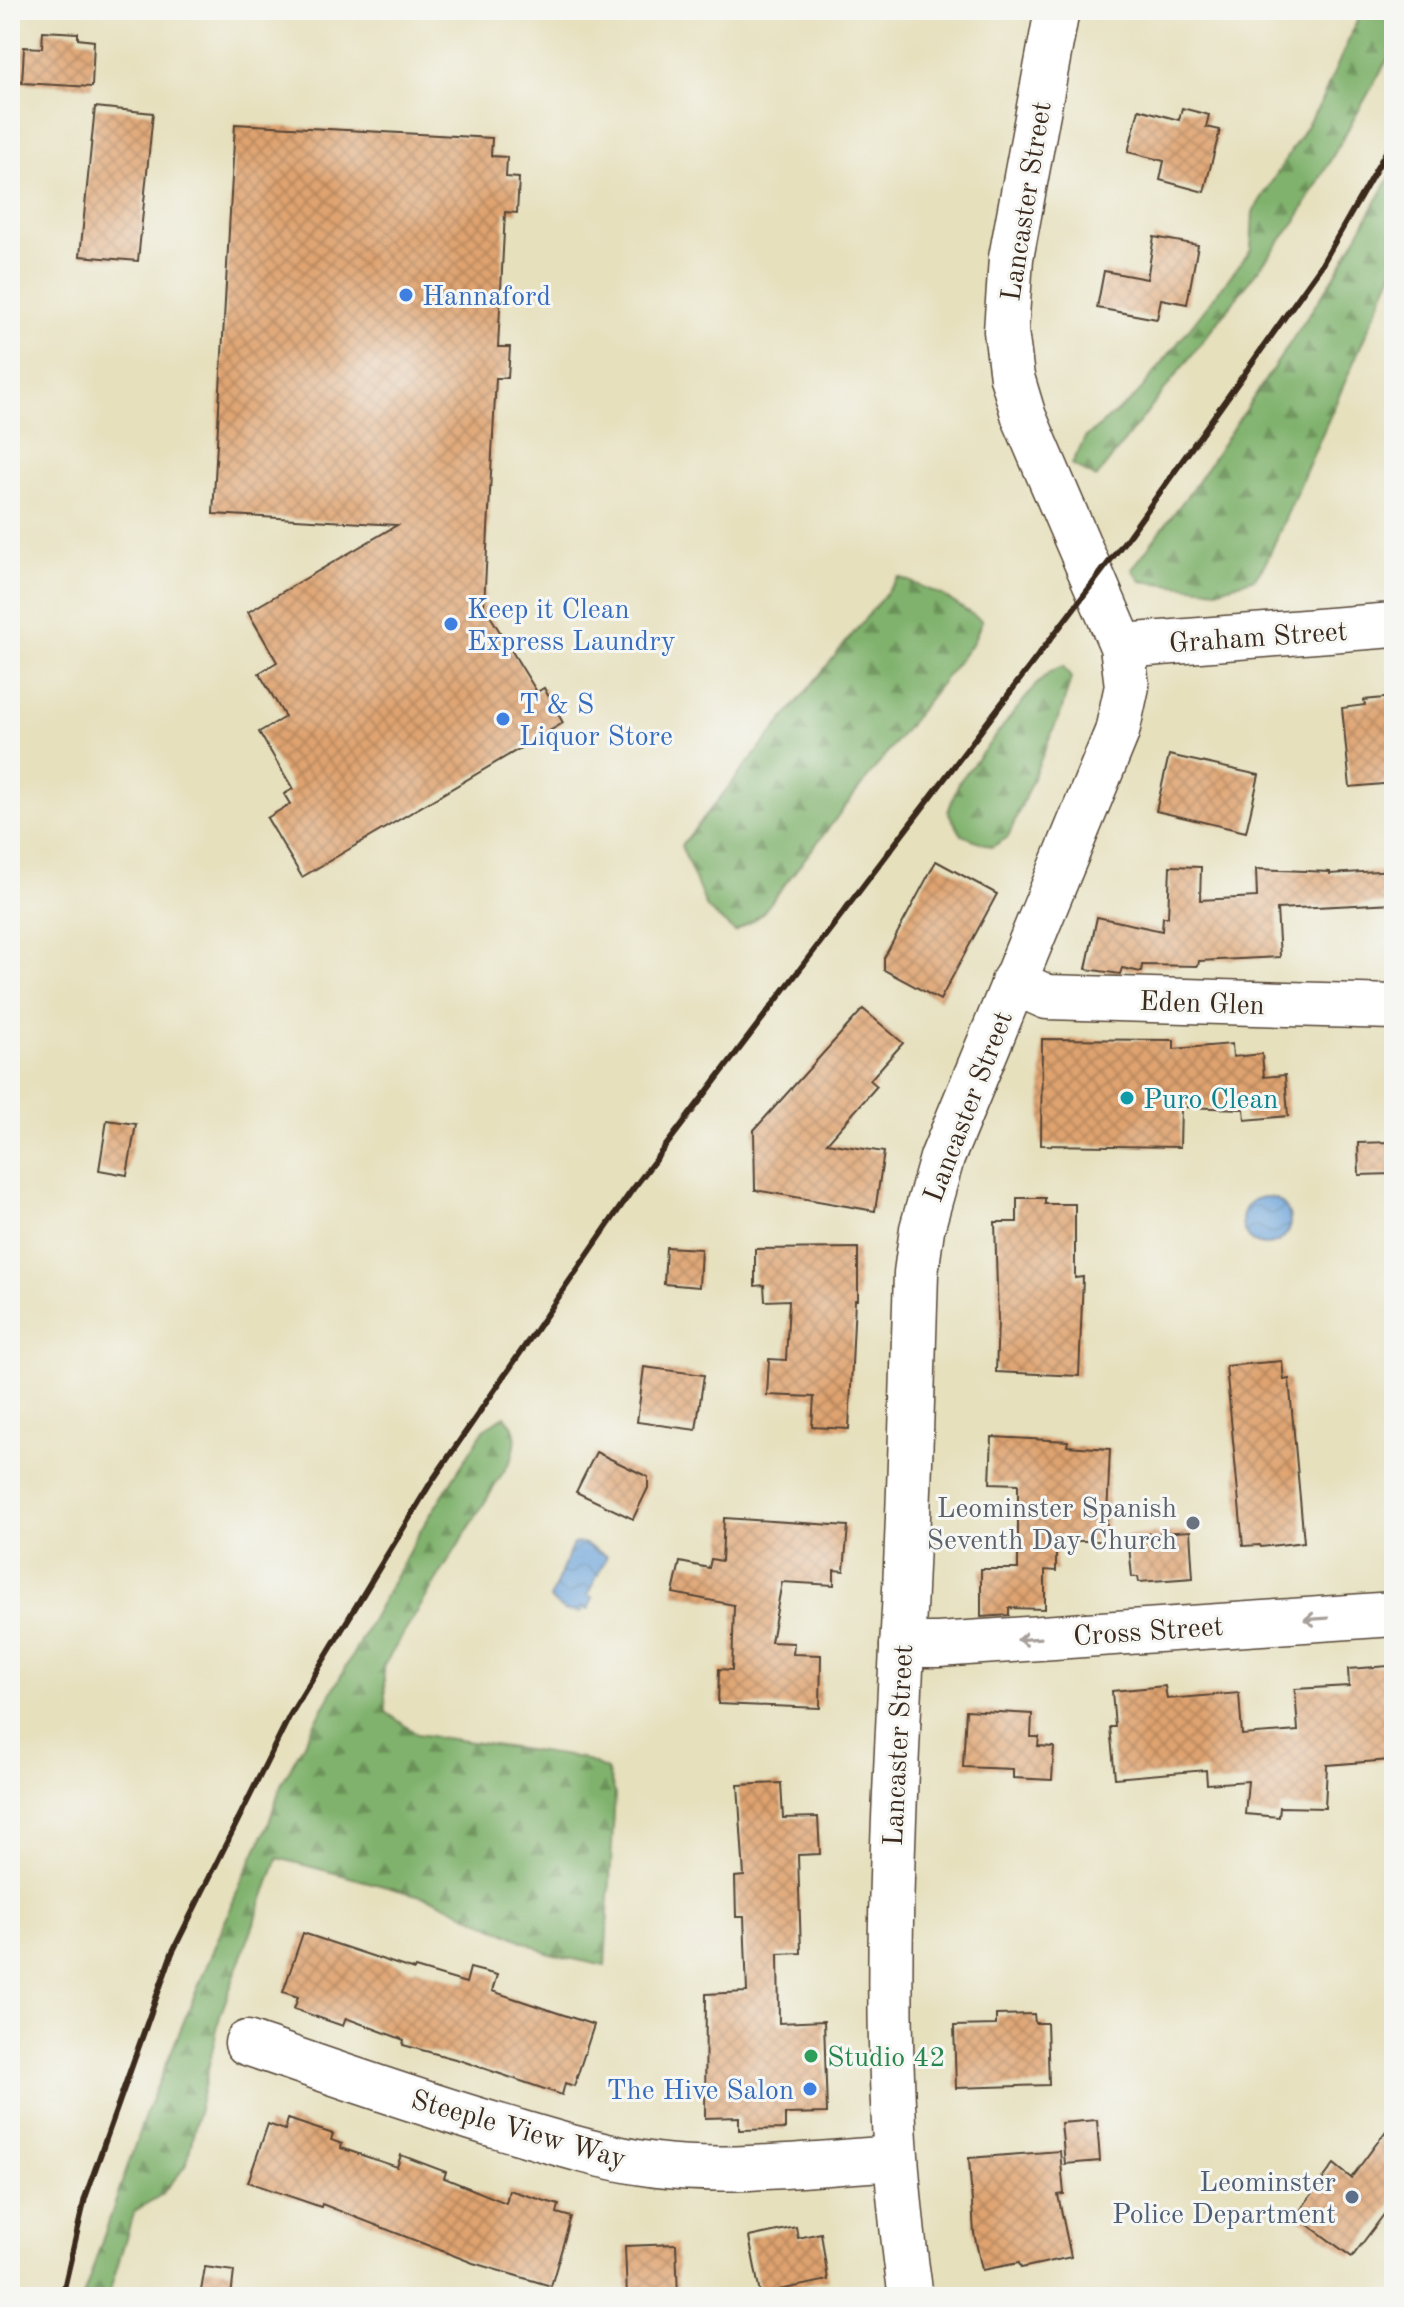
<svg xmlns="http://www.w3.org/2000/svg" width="1404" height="2307" font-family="'Old Standard TT',serif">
	<defs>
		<pattern id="forest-firs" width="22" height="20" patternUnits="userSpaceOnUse" patternTransform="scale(2)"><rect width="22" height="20" fill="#80b26d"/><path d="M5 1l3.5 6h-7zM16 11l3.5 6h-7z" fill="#6a9159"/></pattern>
		<pattern id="water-waves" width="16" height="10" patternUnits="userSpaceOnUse" patternTransform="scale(2)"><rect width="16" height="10" fill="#6ba3d9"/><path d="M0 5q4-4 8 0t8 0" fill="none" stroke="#5985af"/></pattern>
		<pattern id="building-cross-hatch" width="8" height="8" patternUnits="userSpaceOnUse" patternTransform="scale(2)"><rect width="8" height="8" fill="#dfa370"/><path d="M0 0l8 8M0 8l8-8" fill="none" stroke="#b6855b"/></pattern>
	</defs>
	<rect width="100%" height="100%" fill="#f6f6f2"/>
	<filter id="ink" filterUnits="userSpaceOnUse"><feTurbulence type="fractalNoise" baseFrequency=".0125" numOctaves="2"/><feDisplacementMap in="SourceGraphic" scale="16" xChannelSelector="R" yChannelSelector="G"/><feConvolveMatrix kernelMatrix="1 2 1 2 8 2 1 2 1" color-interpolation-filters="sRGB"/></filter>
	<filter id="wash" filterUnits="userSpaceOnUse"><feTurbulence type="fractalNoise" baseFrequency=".006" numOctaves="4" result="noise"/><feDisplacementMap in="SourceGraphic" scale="32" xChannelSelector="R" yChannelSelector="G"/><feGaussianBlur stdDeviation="1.8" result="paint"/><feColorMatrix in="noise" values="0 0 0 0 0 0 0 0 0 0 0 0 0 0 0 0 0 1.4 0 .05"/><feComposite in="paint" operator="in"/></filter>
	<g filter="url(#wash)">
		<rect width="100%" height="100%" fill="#e6e0bd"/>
		<g fill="url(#forest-firs)" stroke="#5e6e46" stroke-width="2">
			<path d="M1362,10H1394V48L1296,221L1096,478L1072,464L1085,438L1136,396L1251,250L1253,212L1320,104Z"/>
			<path d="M1394,170V270L1267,560L1255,578L1217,590L1141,581L1132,569L1193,488L1334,277Z"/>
			<path d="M899,577L942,595L982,621L973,642L761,915L735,932L707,908L681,846Z"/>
			<path d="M1063,666L1071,678L1062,709L1008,837L992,847L962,835L948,812L959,782L1036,685L1051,671Z"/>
			<path d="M505,1416C518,1429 517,1441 512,1458L383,1667L386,1712L417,1734L581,1758L607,1770L615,1793L605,1966L550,1954L436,1900L278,1858L220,2016L186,2166L161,2195L134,2211L108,2297H83L144,2118L243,1878L268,1826L281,1785L422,1528L485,1428Z"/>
		</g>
		<g fill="url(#water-waves)" stroke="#53667c" stroke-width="2">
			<circle cx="1266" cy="1221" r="24"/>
			<path d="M582,1543L607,1556L588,1595L593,1598L588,1610L583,1608L581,1612L565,1611L550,1599L573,1544Z"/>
		</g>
		<g id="blocks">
			<g fill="url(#building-cross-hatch)">
				<path d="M43,31L78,33V39L94,41L92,87L22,83L24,47L42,48Z"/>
				<path d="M95,107L153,113L138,261L80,256Z"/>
				<path d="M1182,108L1209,115L1206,127L1220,130L1204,192L1160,180L1164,161L1128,152L1139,109L1179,120Z"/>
				<path d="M235,124L492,138L491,156L507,157L506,177L519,178L517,213L505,212L498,347H510L508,378H496L484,606L537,692L544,688L563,723L302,877L267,818L290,804L284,794L293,789L259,732L285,717L259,673L277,662L248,612L397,525L213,514Z"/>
				<path d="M1154,237L1198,245L1187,304L1161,299L1157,319L1097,308L1104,271L1147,279Z"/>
				<path d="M1394,697V783L1350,787L1342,708L1365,705L1364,700Z"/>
				<path d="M1169,755L1259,775L1246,832L1156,811Z"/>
				<path d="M936,861L997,894L940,1000L884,970V958Z"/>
				<path d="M1170,866L1201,867L1200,900L1257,897L1256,869L1330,872V874L1394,870V903L1277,909L1280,957L1199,961L1198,966L1142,965L1141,972L1122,968L1120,974L1086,969L1097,917L1162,931L1163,917H1168Z"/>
				<path d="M863,1009L903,1043L870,1080L877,1086L827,1143L884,1152L875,1211L755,1190L754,1130Z"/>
				<path d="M1042,1039L1174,1040V1049L1232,1044L1233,1057L1262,1054L1264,1077L1285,1075L1288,1116L1245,1120L1244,1109L1181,1107L1180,1147L1041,1145Z"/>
				<path d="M107,1120L136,1124L127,1175L99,1170Z"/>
				<path d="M1392,1142L1393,1174L1359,1175L1358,1143Z"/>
				<path d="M1017,1198H1045V1204H1075V1278L1083,1277L1079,1376L996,1372L998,1321L995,1222H1017Z"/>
				<path d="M666,1247L701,1249L699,1287L664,1284Z"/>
				<path d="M858,1248V1300H855L849,1429L812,1427L814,1397L767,1395L769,1359L786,1360L789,1300L765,1301L764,1285L755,1286V1249Z"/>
				<path d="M1282,1361L1284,1380L1289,1379L1304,1542L1261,1547L1260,1545L1243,1546L1226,1366Z"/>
				<path d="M644,1367L704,1375L696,1430L637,1422Z"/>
				<path d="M992,1437L1068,1441L1067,1446L1110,1449L1106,1541H1056V1571L1045,1570V1609L1009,1608V1615L981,1617V1569H1018V1484L990,1483Z"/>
				<path d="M596,1452L648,1477V1488L633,1519L576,1492Z"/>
				<path d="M724,1518L848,1526L844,1571L834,1570V1585L782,1582L771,1642L794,1643L793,1654L821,1655L820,1708L718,1704L719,1669L732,1670L734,1605L673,1593L680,1562L709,1568L711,1559L722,1561Z"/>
				<path d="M1190,1531L1193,1578L1139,1582L1138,1577H1132L1128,1535Z"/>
				<path d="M1389,1666L1394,1734V1750H1389L1390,1760L1327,1765L1325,1808L1280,1807L1279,1817L1245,1814L1248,1781L1207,1784L1206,1770L1115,1778L1110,1727H1115L1112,1691L1165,1686L1167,1699L1239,1693L1242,1735L1298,1731L1295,1689L1349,1686L1348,1669Z"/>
				<path d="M966,1710L1032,1714L1031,1737H1039L1038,1746L1054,1747L1052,1780L1013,1778V1769L963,1767Z"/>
				<path d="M781,1783L783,1818L818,1817L820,1854L798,1855L801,1953L778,1954L779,2023L824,2021L827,2113L785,2114V2129L739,2130V2117L705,2118L706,1994L747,1992L744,1917H736L735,1877L744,1876L738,1785Z"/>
				<path d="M303,1933L414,1970L415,1968L466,1983L470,1968L497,1975L492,1991L594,2025L574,2086L565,2083L562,2095L459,2060L403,2045L404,2040L346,2018L343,2026L294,2009L298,1997L283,1992Z"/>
				<path d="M1034,2014L1035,2023H1047L1049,2085L956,2088L954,2026L996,2025V2015Z"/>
				<path d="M288,2119L333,2134L331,2140L342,2144L341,2148L397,2167L401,2155L446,2172L444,2178L506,2203L509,2190L559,2205L557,2213L571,2217L551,2286L473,2263L322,2204L321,2207L248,2182L268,2124L285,2130Z"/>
				<path d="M1097,2120L1100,2161L1065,2164L1061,2123Z"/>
				<path d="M1394,2120V2201L1352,2257L1296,2216L1334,2164L1351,2178Z"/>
				<path d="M1060,2151L1064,2194L1058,2195L1071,2257L1021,2268L1019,2263L982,2270L974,2233L969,2158Z"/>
				<path d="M796,2227L798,2238L821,2233L828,2280L760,2294L749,2237Z"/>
				<path d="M676,2244L678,2297H627L625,2246Z"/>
				<path d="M205,2267L234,2271L231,2297H200Z"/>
			</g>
		</g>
	</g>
	<g filter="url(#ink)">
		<use href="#blocks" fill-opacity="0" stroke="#554536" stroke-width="2"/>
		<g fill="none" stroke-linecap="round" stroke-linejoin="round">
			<g stroke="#554536" stroke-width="47">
				<g id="minor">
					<path d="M1122,646L1394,625"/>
					<path d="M1013,982L1047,997L1394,1007"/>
					<path d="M902,1645H938L1394,1614"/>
					<path d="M247,2043C332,2072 416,2102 502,2127C553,2142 603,2158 656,2165C730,2174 819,2163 894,2158"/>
				</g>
			</g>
			<g stroke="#554536" stroke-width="47">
				<path id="major" d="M911,2297C879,2081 891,1866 902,1649C909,1524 912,1398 916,1273L922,1229L942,1158L1117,732L1127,686L1122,646L1024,417L1012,377L1006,331L1011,258L1057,10"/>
			</g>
			<use href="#minor" stroke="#fff" stroke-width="44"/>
			<use href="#major" stroke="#fff" stroke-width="44"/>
			<path stroke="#3b2a1e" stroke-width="6" d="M62,2297L85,2198L172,1953L289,1717L430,1484L630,1193L1128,537L1321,266L1394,138"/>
		</g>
		<defs><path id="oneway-shaft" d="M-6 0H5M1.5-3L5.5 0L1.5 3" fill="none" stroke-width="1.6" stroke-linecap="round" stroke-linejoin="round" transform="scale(2)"/></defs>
		<g stroke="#a79f9a">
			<use href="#oneway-shaft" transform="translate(1316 1619) rotate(176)"/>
			<use href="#oneway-shaft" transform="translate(1029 1639) rotate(176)"/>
		</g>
	</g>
	<g fill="#3f7fe0" stroke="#f6f6f2" stroke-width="3">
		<circle cx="406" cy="295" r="8"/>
		<circle cx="451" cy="624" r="8"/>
		<circle cx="503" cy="719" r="8"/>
		<circle cx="810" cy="2089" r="8"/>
	</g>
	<circle fill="#0f9aa8" stroke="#f6f6f2" stroke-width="3" cx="1127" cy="1098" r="8"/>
	<circle fill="#6b7280" stroke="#f6f6f2" stroke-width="3" cx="1193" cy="1523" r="8"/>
	<circle fill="#2e9e5b" stroke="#f6f6f2" stroke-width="3" cx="811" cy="2056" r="8"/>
	<circle fill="#5c6f8a" stroke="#f6f6f2" stroke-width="3" cx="1352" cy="2197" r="8"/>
	<g text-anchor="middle" stroke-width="6" stroke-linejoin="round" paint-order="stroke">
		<g font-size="28" fill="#3b2a1e" stroke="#f6f6f2">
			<text transform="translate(1025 201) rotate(-81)" y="10">Lancaster Street</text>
			<text transform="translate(1258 636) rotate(-4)" y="10">Graham Street</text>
			<text transform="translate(1202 1002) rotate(2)" y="10">Eden Glen</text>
			<text transform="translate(967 1106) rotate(-69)" y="10">Lancaster Street</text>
			<text transform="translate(1148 1630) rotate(-4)" y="10">Cross Street</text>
			<text transform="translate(897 1745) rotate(-87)" y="10">Lancaster Street</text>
			<text transform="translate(519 2128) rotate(16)" y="10">Steeple View Way</text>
		</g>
		<g font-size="28" fill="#366cbe" stroke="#f6f6f2" text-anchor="start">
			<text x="422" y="305">Hannaford</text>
			<text x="467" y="618">Keep it Clean<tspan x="467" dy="32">Express Laundry</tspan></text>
			<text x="519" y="713">T &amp; S<tspan x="519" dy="32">Liquor Store</tspan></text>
			<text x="794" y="2099" text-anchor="end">The Hive Salon</text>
		</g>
		<g font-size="28" fill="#0d838f" stroke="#f6f6f2" text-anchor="start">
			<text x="1143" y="1108">Puro Clean</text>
		</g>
		<g font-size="28" fill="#5b616d" stroke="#f6f6f2" text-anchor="end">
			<text x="1177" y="1517">Leominster Spanish<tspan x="1177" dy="32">Seventh Day Church</tspan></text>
		</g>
		<g font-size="28" fill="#27864d" stroke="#f6f6f2" text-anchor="start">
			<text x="827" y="2066">Studio 42</text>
		</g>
		<g font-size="28" fill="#4e5e75" stroke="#f6f6f2" text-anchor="end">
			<text x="1336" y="2191">Leominster<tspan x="1336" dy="32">Police Department</tspan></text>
		</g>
	</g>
	<rect width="1404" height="2307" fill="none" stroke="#f6f6f2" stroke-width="40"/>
</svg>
